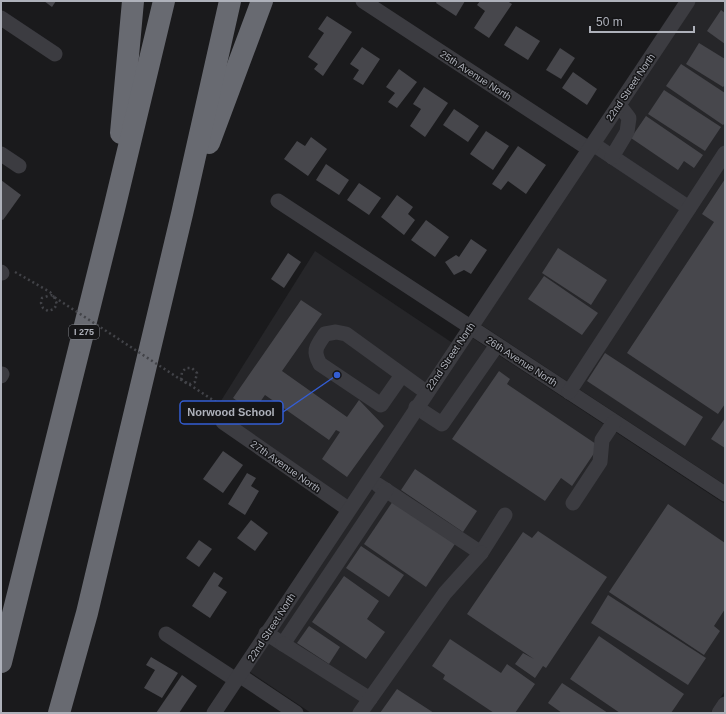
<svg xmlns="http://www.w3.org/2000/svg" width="726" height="714" font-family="Helvetica,sans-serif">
	<rect width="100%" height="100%" fill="#1a1a1c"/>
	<g fill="#262629">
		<path d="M696,1H725V485L480,324Z"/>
		<path d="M315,251L457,346L350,506L223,422L219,404Z"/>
		<path d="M471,337L725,504V691L710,713H311L250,672Z"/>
	</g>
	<g fill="#47474c">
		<path d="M44,1H56L52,7Z"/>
		<path d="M437,1H465L456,16L436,3Z"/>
		<path d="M480,1H507L512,4L489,38L474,28L485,11L477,5Z"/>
		<path d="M721,10L725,13V44L707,31Z"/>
		<path d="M327,16L352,32L323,76L314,69L318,64L308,57L324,33L318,29Z"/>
		<path d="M516,26L540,41L528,60L504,45Z"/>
		<path d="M699,43L725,59V85L723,87L686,64Z"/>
		<path d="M362,47L380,59L363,85L353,79L359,70L350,64Z"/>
		<path d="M560,48L575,58L561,79L546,70Z"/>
		<path d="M681,64L725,93V123L723,125L666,86Z"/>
		<path d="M399,69L417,82L397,108L388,102L395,93L386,87Z"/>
		<path d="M573,72L597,89L587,105L562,88Z"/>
		<path d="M424,87L448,103L425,137L410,126L421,109L413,104Z"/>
		<path d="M664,90L721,127L705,151L648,114Z"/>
		<path d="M454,109L479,126L468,142L443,125Z"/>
		<path d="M646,116L703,155L694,168L684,161L678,170L631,138Z"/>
		<path d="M486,131L509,146L493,170L470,154Z"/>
		<path d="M311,137L327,149L308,176L284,159L297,141L305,146Z"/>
		<path d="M518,146L546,165L526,194L508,181L501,190L492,184Z"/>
		<path d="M326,164L349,180L339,195L316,180Z"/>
		<path d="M725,179V404L718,414L627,353L714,222L702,214Z"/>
		<path d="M1,180L21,195L3,220L1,219Z"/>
		<path d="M359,183L381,198L369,215L347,200Z"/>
		<path d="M397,195L413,207L408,214L415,220L404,235L381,217Z"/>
		<path d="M426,220L449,237L435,257L411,240Z"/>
		<path d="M471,239L487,250L471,274L464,270L454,275L445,262L456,255L459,257Z"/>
		<path d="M558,248L607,280L591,305L542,273Z"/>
		<path d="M288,253L301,262L284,288L271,279Z"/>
		<path d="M544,276L598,313L582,335L528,299Z"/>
		<path d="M301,300L322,314L282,371L347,417L359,400L384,426L347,477L322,459L340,432L336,430L329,440L265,395L253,412L233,398Z"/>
		<path d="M605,353L703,417L685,446L587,381Z"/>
		<path d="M499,371L510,379L507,384L599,446L572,486L561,478L545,501L452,439Z"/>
		<path d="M725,418V448L711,439Z"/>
		<path d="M223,451L243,465L223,493L203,479Z"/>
		<path d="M415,469L477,511L463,532L401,490Z"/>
		<path d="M247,473L256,478L251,486L259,491L245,515L228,504Z"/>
		<path d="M393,501L455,544L426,587L364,544Z"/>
		<path d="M668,504L725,543V609L714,626L720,631L704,655L609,592Z"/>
		<path d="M251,520L268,533L255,551L237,538Z"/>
		<path d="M538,531L607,577L546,668L543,666L535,678L515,664L523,653L534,659L467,614L523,532L532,538Z"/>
		<path d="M199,540L212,549L199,567L186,558Z"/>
		<path d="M361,546L404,575L389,597L346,568Z"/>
		<path d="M214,572L223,578L218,586L227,592L210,618L192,606Z"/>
		<path d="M344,576L379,601L367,619L385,632L366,659L312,622Z"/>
		<path d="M608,595L706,658L688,685L591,623Z"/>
		<path d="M309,626L340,647L329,664L297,643Z"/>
		<path d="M599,636L684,694L671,713H620L570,679Z"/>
		<path d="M450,639L501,673L507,664L535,684L515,713H494L443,679L445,675L432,666Z"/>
		<path d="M151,657L178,673L162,698L144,688L155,670L146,665Z"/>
		<path d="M182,675L197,686L179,713H156Z"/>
		<path d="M562,683L608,713H562L548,703Z"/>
		<path d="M397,689L434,713H380Z"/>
	</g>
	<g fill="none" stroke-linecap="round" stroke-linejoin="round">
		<g stroke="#424348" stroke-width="2.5" stroke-dasharray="2 3" stroke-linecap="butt">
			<path d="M15,272L50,292L54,297"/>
			<path d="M181,379L219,404L220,410"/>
		</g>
		<g stroke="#3c3c41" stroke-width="15">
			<path d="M363,1L589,149"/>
			<path d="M1,18L55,54"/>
			<path d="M593,144L689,208"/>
			<path d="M1,154L19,166"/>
			<path d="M612,157L627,132L629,118L619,105"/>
			<path d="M278,201L725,494"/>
			<path d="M1,272L2,273"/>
			<path d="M402,375L381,405L320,364C312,350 317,346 325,334L336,332L346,334L426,392"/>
			<path d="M1,376L2,374"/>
			<path d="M569,392L725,153"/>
			<path d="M416,407L442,424L497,345"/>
			<path d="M223,422L348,509"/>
			<path d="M378,485L481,553L505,515"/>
			<path d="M573,503L600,462L602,440L614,422"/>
			<path d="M266,633L283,644L386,490"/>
			<path d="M166,634L236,680"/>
			<path d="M283,644L370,699"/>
			<path d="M239,675L296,713"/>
			<path d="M214,713L688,1"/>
			<path d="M360,713L445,593L481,553"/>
			<path d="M719,713L725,704"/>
		</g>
		<g stroke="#686a71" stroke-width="22">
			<path d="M121,133L133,1"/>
			<path d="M209,143L262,1"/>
			<path d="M1,662L114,209L164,1"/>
			<path d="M59,713L87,613L182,214L230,1"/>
		</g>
		<path stroke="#424348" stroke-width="2.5" stroke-dasharray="2 3" stroke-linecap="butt" d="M54,297L57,304L54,309L48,311L43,308L41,303L42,298L51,295L186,383L190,384L195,382L197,373L192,368H186L182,372L181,379"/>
	</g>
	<g text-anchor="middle" stroke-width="3" stroke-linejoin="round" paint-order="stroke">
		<rect fill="#151517" stroke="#808289" stroke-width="1" x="69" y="325" width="30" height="14" rx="3"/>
		<g font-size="9" font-weight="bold" fill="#aeb1ba">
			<text x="84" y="335">I 275</text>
		</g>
		<g font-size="10" fill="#aeb1ba" stroke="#151517">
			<text transform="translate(476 75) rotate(33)" y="4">25th Avenue North</text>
			<text transform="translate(630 87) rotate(-56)" y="4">22nd Street North</text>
			<text transform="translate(450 356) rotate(-56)" y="4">22nd Street North</text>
			<text transform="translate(522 361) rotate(33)" y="4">26th Avenue North</text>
			<text transform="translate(286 466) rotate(35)" y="4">27th Avenue North</text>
			<text transform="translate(271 627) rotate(-57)" y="4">22nd Street North</text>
		</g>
	</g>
	<path fill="none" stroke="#335dd4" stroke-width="1.5" d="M337 375L283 412"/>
	<circle fill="#335dd4" stroke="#151517" stroke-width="1.5" cx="337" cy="375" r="4"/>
	<rect fill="#151517" stroke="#335dd4" stroke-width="1.5" x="180" y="401" width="103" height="23" rx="4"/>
	<g font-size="11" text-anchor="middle" font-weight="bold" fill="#aeb1ba">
		<text x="231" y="416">Norwood School</text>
	</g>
	<rect width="726" height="714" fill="none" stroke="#aeb1ba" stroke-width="4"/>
	<path d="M590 26v6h104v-6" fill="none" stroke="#aeb1ba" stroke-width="2"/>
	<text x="596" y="26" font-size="12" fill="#aeb1ba" stroke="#151517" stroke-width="3" paint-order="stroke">50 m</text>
</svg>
